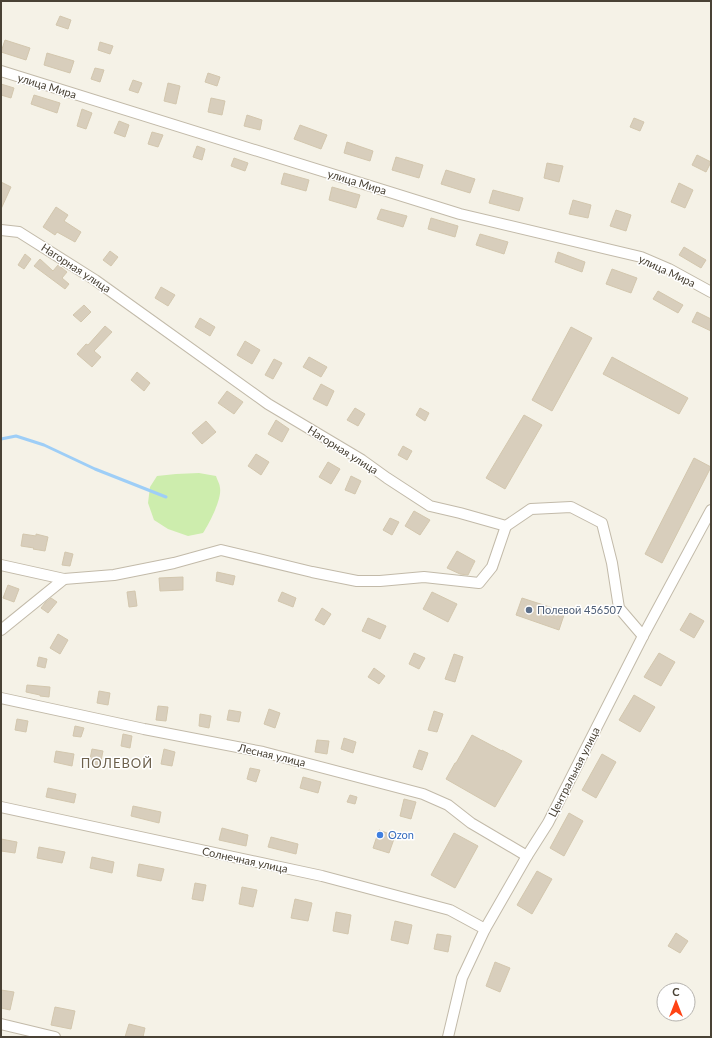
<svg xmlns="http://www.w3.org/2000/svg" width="712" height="1038" font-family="Lato,sans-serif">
	<rect width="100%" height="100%" fill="#f5f2e7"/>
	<path fill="#cdedad" d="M199,473L216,476C217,480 220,484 220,488C222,499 209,524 203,533L188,536L168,529L154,520L148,503L150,487L157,476L176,474Z"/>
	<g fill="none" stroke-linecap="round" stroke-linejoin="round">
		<path stroke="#9ecef7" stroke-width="3" d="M1,439L16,436L44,445L95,469L166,497"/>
	</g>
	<g fill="#d8cebc" stroke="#d3c7ae">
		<path d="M60,16L71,20L68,29L56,25Z"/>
		<path d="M5,40L30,48L26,60L1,52Z"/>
		<path d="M100,42L113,46L110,54L98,50Z"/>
		<path d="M47,53L74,61L70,73L44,65Z"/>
		<path d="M95,68L104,70L100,82L91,79Z"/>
		<path d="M208,73L220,77L217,86L205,82Z"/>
		<path d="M133,80L142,83L138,93L129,90Z"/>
		<path d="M168,83L180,86L176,104L164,101Z"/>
		<path d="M1,84L14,88L11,98L1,95Z"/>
		<path d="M34,95L60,103L57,113L31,104Z"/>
		<path d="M211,98L225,101L222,115L208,112Z"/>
		<path d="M82,109L92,113L86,129L77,126Z"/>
		<path d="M247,115L262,120L260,130L244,126Z"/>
		<path d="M634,118L644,122L640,131L630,127Z"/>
		<path d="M119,121L129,125L125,137L114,133Z"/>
		<path d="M300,125L327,135L321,149L294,139Z"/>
		<path d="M152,132L163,135L158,147L148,144Z"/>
		<path d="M347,142L373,151L370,161L344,153Z"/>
		<path d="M197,146L205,149L202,160L193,157Z"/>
		<path d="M697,155L711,162L706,172L692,165Z"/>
		<path d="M396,157L423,165L419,178L392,170Z"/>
		<path d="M234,158L248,163L245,171L231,166Z"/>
		<path d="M547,163L563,166L559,182L544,178Z"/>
		<path d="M446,170L475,179L470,193L441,184Z"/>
		<path d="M284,173L309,180L306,191L281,184Z"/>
		<path d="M1,182L11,187L1,209Z"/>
		<path d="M679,183L693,190L685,208L671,202Z"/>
		<path d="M332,187L360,195L356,208L329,200Z"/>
		<path d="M493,190L523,198L519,211L489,203Z"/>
		<path d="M573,200L591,205L588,218L569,214Z"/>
		<path d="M56,207L68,215L64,221L81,232L75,242L57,232L55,235L43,227Z"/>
		<path d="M381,209L407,216L403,227L377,219Z"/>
		<path d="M616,210L631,215L626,231L610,226Z"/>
		<path d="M431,218L458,226L455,237L428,229Z"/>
		<path d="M480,234L508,242L504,254L476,245Z"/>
		<path d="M684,247L706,260L701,268L679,255Z"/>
		<path d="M110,251L118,257L111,266L103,260Z"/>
		<path d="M558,252L585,262L582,272L555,262Z"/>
		<path d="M25,254L31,259L24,269L18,265Z"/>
		<path d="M40,259L53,271L58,265L67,272L62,278L69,284L65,289L34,266Z"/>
		<path d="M612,269L637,278L631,293L606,284Z"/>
		<path d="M161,287L175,295L168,306L155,298Z"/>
		<path d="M658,291L683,305L678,313L653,299Z"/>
		<path d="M84,305L91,312L81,322L73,315Z"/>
		<path d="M697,312L711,319V331L692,322Z"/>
		<path d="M200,318L215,327L210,336L195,327Z"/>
		<path d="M105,326L112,332L94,351L101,357L92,367L77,354L86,344L88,345Z"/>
		<path d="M571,327L592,338L552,411L532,400Z"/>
		<path d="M245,341L260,350L252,364L237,355Z"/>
		<path d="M309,357L327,367L321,377L303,367Z"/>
		<path d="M612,357L688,398L679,414L603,374Z"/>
		<path d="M274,359L282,363L273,379L265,375Z"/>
		<path d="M137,372L150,383L144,391L131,380Z"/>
		<path d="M321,384L334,391L327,406L313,399Z"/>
		<path d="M227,391L243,402L234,414L218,403Z"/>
		<path d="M355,408L365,414L358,426L347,420Z"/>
		<path d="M420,408L429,413L425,421L416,415Z"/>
		<path d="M524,415L542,425L505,489L486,478Z"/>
		<path d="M276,420L289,429L282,442L268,434Z"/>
		<path d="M206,421L216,432L202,444L192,433Z"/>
		<path d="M403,446L412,451L407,460L398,455Z"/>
		<path d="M256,454L269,462L261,475L248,466Z"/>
		<path d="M694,458L711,467L662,563L645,554Z"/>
		<path d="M328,462L340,469L331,484L319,477Z"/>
		<path d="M351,476L361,481L355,494L345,490Z"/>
		<path d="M414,511L430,520L420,535L405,526Z"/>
		<path d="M390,518L399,522L392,535L383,530Z"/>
		<path d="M23,534L36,536V534L48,537L45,551L33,549L34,548L21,546Z"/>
		<path d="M457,551L475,561L468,575L460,574L447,568Z"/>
		<path d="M65,552L73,554L70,566L62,565Z"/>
		<path d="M217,572L235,576L233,585L216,581Z"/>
		<path d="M183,577V590L160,591L159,578Z"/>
		<path d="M8,585L19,589L14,602L3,598Z"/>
		<path d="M135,591L137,606L129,607L127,592Z"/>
		<path d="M282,592L296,598L293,607L278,601Z"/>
		<path d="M432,592L457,604L448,622L423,609Z"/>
		<path d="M51,598L57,602L48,613L41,608L45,603Z"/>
		<path d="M522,598L565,612L559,630L516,615Z"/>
		<path d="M322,608L331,614L324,625L315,620Z"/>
		<path d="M690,613L704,621L694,638L680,630Z"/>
		<path d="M368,618L386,626L380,639L362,631Z"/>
		<path d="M58,634L68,640L60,654L50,648Z"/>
		<path d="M414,653L425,658L419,669L409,664Z"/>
		<path d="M659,653L675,662L661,686L644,677Z"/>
		<path d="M454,654L463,657L455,682L445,679Z"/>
		<path d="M39,657L47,659L45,668L37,666Z"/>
		<path d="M374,668L385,676L379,684L368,677Z"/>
		<path d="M27,685L50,687L49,697L40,696V695L26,692Z"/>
		<path d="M99,691L110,693L108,705L97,703Z"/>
		<path d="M634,695L655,707L640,732L619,720Z"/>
		<path d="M158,706L168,707L166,721L156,720Z"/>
		<path d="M269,709L280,713L275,728L264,724Z"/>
		<path d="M229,710L241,712L239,722L227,720Z"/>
		<path d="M434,711L443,714L437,732L428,730Z"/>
		<path d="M200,714L211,716L209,728L199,726Z"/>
		<path d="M17,719L28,721L26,732L15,730Z"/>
		<path d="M75,726L84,728L81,737L73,736Z"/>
		<path d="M123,734L132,736L130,748L121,746Z"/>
		<path d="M472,735L502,751V750L522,761L495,807L446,779L455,763H456Z"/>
		<path d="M344,738L356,742L353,753L341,749Z"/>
		<path d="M317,740L329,741L327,754L315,752Z"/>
		<path d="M92,749L103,751L100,766L89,764Z"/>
		<path d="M164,749L175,752L172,766L161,764Z"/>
		<path d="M419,750L428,753L422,770L413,767Z"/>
		<path d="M56,751L74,754L72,766L54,762Z"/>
		<path d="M602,754L616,762L596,798L582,790Z"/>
		<path d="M250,768L260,770L256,782L247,779Z"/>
		<path d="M303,777L321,782L318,793L300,788Z"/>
		<path d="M48,788L76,794L74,803L46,797Z"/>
		<path d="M350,795L357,797L355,804L347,802Z"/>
		<path d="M404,799L416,802L411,819L400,816Z"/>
		<path d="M133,806L161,812L159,823L131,816Z"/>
		<path d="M569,813L583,821L564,856L550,848Z"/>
		<path d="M222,828L248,835L246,846L219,840Z"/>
		<path d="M379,830L395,836L389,853L373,848Z"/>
		<path d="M454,833L478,846L455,888L431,875Z"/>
		<path d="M271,837L298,844L296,854L268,847Z"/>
		<path d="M1,839L17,842L15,853L1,851Z"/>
		<path d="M39,847L65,852L62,863L37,858Z"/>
		<path d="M92,857L114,862L112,873L90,868Z"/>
		<path d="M139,864L164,869L161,881L137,876Z"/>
		<path d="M537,871L552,879L532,914L517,905Z"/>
		<path d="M195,883L206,885L203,901L192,899Z"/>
		<path d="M242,887L257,890L253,907L239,904Z"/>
		<path d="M295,899L312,903L308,921L291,918Z"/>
		<path d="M336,912L351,915L348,934L333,931Z"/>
		<path d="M395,921L412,925L408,944L391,940Z"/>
		<path d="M676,933L688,941L680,953L668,946Z"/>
		<path d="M437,934L451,936L448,952L434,949Z"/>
		<path d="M495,962L510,968L500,992L486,986Z"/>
		<path d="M1,990L14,992L10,1010L1,1008Z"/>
		<path d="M55,1007L75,1011L71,1029L51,1025Z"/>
		<path d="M129,1024L145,1028L143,1037H125Z"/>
	</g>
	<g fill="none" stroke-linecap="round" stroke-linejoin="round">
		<g stroke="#c2baa9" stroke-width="12">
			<g id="minor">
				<path d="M1,71L460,214L641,257L669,269L711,292"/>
				<path d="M1,230L19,232L95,280L268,404L362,460L387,478L430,506L460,513L506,526L531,509L571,507L602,523L612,563L619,608L643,636"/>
				<path d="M1,565L64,579L114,575L174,563L221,550L312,572L357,581H380L424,577L479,583L492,567L506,526"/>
				<path d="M1,630L64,579"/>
				<path d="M1,698L144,729L263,752L423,794L448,805L471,823L527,856"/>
				<path d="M1,807L322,876L450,910L485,929"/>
				<path d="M1,1024L55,1037"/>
				<path d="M448,1037L462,978L485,929L527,856L548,823L643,636L711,510"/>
			</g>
		</g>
		<use href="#minor" stroke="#fff" stroke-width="10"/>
	</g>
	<circle fill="#5c6f8a" stroke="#fff" stroke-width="1.5" cx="529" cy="610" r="4"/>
	<circle fill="#3f7fe0" stroke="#fff" stroke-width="1.5" cx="380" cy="835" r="4"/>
	<g text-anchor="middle" stroke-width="3" stroke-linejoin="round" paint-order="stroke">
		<g font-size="11" fill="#494235" stroke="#fff">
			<text transform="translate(47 86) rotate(17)" y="4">улица Мира</text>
			<text transform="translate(357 182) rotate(17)" y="4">улица Мира</text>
			<text transform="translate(76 268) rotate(33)" y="4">Нагорная улица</text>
			<text transform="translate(667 271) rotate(25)" y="4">улица Мира</text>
			<text transform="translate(343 450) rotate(32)" y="4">Нагорная улица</text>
			<text transform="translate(272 755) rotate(13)" y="4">Лесная улица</text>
			<text transform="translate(574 772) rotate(-63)" y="4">Центральная улица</text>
			<text transform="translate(245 860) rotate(12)" y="4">Солнечная улица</text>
		</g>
		<g font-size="11" fill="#4e5e75" stroke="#fff" text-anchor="start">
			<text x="537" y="614">Полевой 456507</text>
		</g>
		<g font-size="11" fill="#366cbe" stroke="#fff" text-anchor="start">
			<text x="388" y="839">Ozon</text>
		</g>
		<g font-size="13" letter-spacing="1" fill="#6d614c" stroke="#fff">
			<text x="117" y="768">ПОЛЕВОЙ</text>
		</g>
	</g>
	<rect width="712" height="1038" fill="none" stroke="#494235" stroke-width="4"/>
	<g transform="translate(676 1002)"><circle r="19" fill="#ffffff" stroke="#b6b3ae"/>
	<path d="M0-3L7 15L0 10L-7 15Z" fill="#ff4314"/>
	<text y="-6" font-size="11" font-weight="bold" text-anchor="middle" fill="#494235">С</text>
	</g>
</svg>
